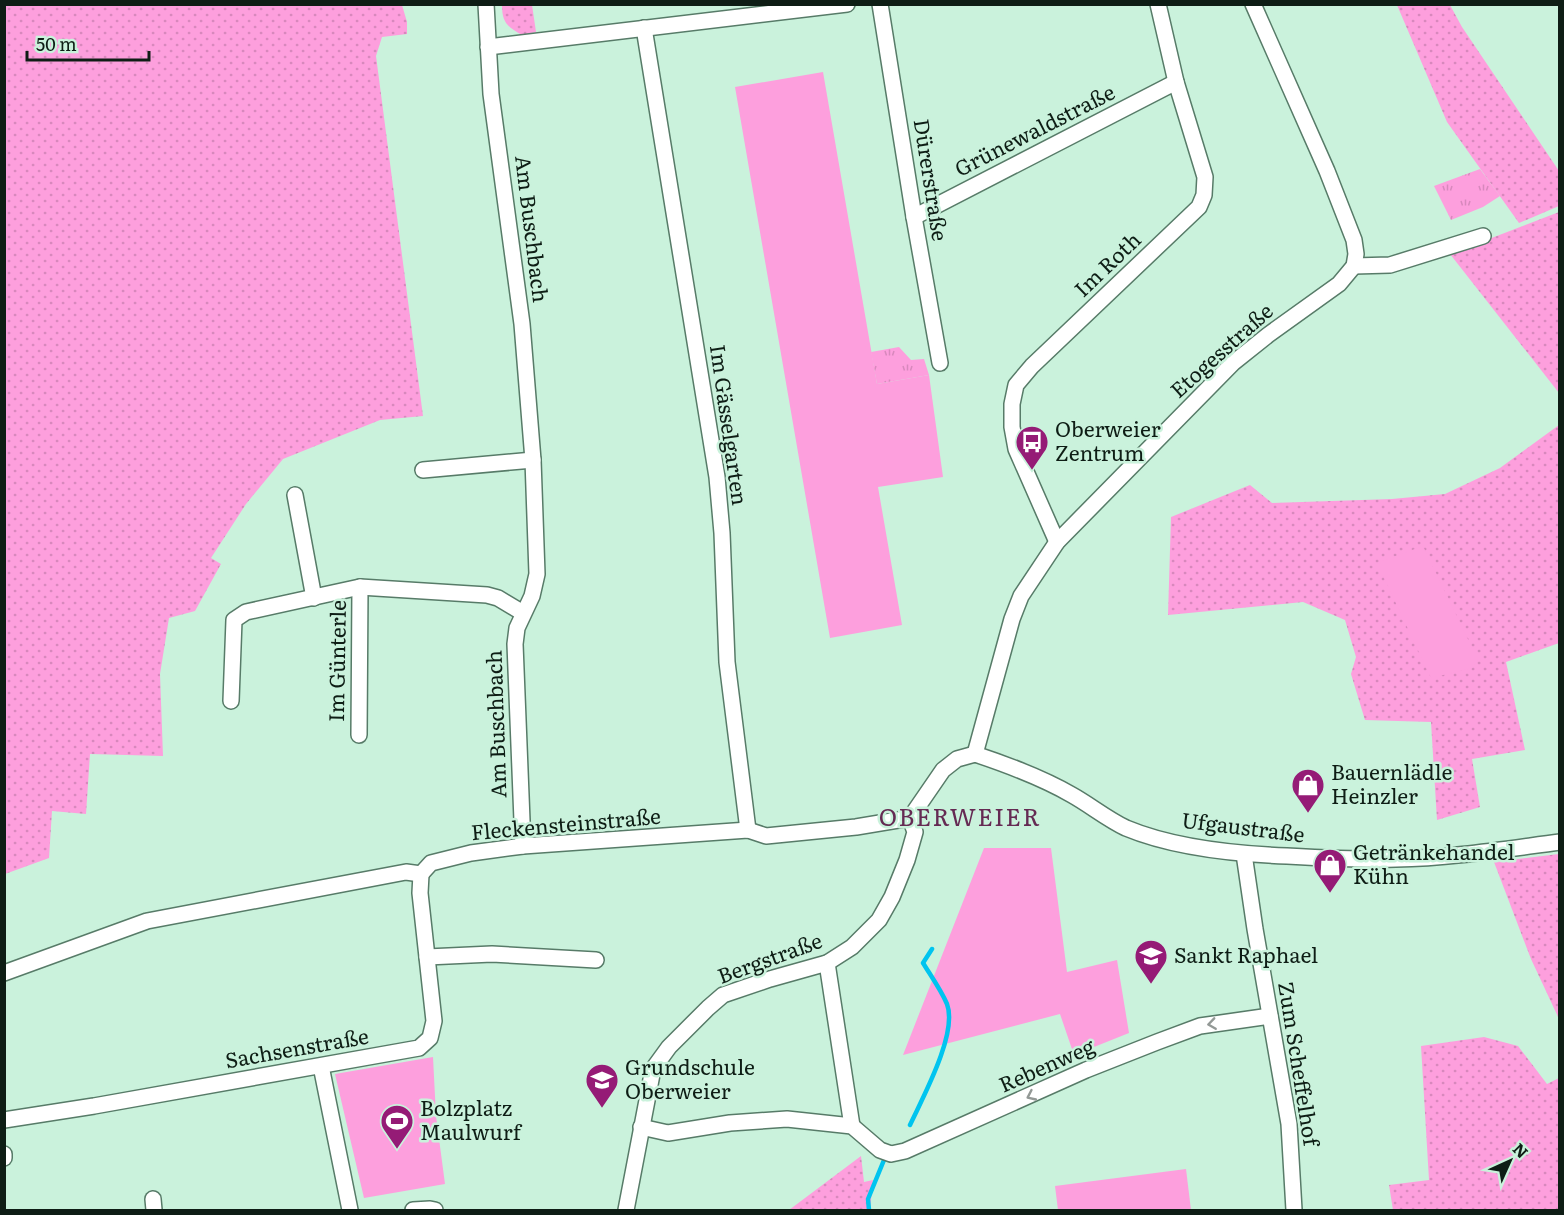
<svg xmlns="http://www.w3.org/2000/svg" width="1564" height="1215" font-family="Literata,serif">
	<defs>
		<pattern id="grass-dots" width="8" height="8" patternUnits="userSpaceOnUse" patternTransform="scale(1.5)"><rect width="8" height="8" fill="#fd9fdd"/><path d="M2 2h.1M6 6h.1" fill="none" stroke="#d888bd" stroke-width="1.8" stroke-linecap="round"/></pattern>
		<pattern id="park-tufts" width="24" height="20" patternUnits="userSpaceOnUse" patternTransform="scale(1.5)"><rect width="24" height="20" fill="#fd9fdd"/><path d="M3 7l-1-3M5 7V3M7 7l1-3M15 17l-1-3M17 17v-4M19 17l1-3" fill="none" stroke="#d888bd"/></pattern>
	</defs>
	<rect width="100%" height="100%" fill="#caf2dc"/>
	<g fill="url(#grass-dots)">
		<path d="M5,4L402,5L407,22V34L382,37L376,56L423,416L380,420L283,459L246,504L211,558L221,564L195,611L169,618L160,674L163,756L90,754L86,814L52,811L49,858L5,874Z"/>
		<path d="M502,5H532L536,32L522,35C507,27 502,22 502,5Z"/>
		<path d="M1397,5H1450L1462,27L1559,171V206L1519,223L1447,122Z"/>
		<path d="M1559,212V393L1450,254Z"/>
		<path d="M1559,425V643L1506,662L1525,750L1472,759L1480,807L1437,820L1431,722L1365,720L1351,674L1356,657L1345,620L1303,602L1168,615L1171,517L1250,485L1272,503L1392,499L1445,494L1500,468Z"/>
		<path d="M1559,854H1560L1559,1019L1531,959L1494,862Z"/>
		<path d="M1484,1037L1518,1046L1547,1084L1559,1078V1210H1393L1389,1185L1429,1180L1421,1046Z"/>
		<path d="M861,1156L864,1182L873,1180L870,1210H789Z"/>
	</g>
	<g fill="url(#park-tufts)">
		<path d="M1480,169L1500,196L1483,207L1451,220L1434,186Z"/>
		<path d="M899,347L911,360L924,359L929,375L877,384L871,352Z"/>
	</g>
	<g fill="#fd9fdd">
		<path d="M823,72L877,384L929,375L943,477L878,487L902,625L830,638L735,87Z"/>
		<path d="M1423,546L1478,660L1472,668L1431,678L1377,563Z"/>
		<path d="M984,848H1051L1067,972L1117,960L1129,1033L1074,1055L1060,1014L903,1055Z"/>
		<path d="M433,1057L436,1116L445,1184L364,1198L335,1074Z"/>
		<path d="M1186,1169L1191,1210H1058L1055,1186Z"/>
	</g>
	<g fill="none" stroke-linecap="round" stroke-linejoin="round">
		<g stroke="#00c4ef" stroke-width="4.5">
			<path d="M910,1125C923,1097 958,1033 947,1004C941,990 931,976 923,963L932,949"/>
			<path d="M869,1210L868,1199L884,1160"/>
		</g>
		<g stroke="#577b68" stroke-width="18">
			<g id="minor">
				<path d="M486,4L491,94L522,324L533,460L537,574L532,596L517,628L515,644L523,846"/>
				<path d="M880,4L914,217L940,363"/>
				<path d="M644,28L717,477L722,533L727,662L748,830"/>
				<path d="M488,47L847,4"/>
				<path d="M914,217L1176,82"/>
				<path d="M1354,266L1390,265L1483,236"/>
				<path d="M423,470L533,460"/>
				<path d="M295,495L314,598"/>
				<path d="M1057,542L1016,449L1012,427V404L1016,385L1032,366L1199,207L1204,195L1205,177L1176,82L1158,4"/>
				<path d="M231,701L234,620L246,612L360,587L487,595L498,598L523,613"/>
				<path d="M359,735L360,587"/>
				<path d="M975,754L1012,619L1021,596L1057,542L1233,363L1268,335L1339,284L1354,266L1356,254L1354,240L1327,171L1253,4"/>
				<path d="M975,754C1008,765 1041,777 1072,795C1090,805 1107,819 1126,828C1174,848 1235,854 1287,856C1323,858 1360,860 1396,859C1451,858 1506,849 1560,842"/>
				<path d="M1244,854L1255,929L1289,1124L1294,1210"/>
				<path d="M427,957L492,954L596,960"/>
				<path d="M827,963L852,1126"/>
				<path d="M4,973L147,921L406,872L421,874L431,863L471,853L523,846L748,830L766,836L856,827L910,818L943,770L957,759L975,754"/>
				<path d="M321,1066L350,1210"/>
				<path d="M4,1120L94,1106L419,1048L430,1038L434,1021L420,893L421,874"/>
				<path d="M641,1127L668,1133L730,1123L787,1119L852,1126L880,1150L891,1154L905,1151L1086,1070L1157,1042L1200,1026L1270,1016"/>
				<path d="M4,1154V1158"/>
				<path d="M153,1199L154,1210"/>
				<path d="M413,1210L430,1209L435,1210"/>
				<path d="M626,1210L653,1069L669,1047L708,1008L723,995L770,979L827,963L852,947L879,920L892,897L907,860L915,832L910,818"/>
			</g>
		</g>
		<use href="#minor" stroke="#fff" stroke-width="15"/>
	</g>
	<defs><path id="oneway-chevron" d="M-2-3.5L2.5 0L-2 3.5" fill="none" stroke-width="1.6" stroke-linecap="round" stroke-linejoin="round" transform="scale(1.5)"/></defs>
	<g stroke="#939996">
		<use href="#oneway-chevron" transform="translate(1212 1024) rotate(172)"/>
		<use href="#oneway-chevron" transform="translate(1031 1096) rotate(155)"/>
	</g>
	<defs>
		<g id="bus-pin" transform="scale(1.725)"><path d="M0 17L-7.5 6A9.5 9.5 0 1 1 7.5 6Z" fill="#951b76" stroke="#caf2dc"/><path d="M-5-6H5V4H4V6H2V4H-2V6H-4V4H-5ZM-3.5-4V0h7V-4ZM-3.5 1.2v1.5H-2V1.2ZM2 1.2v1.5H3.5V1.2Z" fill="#fff"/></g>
		<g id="shop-pin" transform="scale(1.725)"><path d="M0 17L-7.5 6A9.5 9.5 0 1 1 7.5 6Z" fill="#951b76" stroke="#caf2dc"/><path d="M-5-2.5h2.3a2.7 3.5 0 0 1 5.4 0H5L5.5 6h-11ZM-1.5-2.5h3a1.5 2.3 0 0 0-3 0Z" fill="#fff"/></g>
		<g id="school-pin" transform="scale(1.725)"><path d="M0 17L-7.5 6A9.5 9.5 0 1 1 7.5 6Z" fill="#951b76" stroke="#caf2dc"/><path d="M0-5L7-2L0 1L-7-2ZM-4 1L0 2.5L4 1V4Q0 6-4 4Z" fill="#fff"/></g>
		<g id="stadium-pin" transform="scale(1.725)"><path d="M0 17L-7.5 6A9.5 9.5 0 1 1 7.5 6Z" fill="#951b76" stroke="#caf2dc"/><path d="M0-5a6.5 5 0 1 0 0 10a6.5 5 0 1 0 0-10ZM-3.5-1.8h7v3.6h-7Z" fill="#fff"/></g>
	</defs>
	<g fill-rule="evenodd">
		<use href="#bus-pin" x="1032" y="442"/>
		<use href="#shop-pin" x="1308" y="785"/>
		<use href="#shop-pin" x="1330" y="865"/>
		<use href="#school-pin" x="1151" y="956"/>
		<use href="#school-pin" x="602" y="1080"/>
		<use href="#stadium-pin" x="397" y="1121"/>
	</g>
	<g text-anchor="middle" stroke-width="5" stroke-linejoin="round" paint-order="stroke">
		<g font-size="21" fill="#0e1d15" stroke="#caf2dc">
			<text transform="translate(1035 131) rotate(-27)" y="7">Grünewaldstraße</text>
			<text transform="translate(930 180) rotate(81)" y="7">Dürerstraße</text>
			<text transform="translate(531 229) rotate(83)" y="7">Am Buschbach</text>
			<text transform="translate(1108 265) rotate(-44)" y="7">Im Roth</text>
			<text transform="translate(1222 351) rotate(-42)" y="7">Etogesstraße</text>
			<text transform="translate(728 425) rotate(82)" y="7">Im Gässelgarten</text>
			<text transform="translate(338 661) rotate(-89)" y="7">Im Günterle</text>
			<text transform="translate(497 724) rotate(-92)" y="7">Am Buschbach</text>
			<text transform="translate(566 825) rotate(-5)" y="7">Fleckensteinstraße</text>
			<text transform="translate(1243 828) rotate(7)" y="7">Ufgaustraße</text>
			<text transform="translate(770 959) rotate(-20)" y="7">Bergstraße</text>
			<text transform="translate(297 1049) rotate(-10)" y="7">Sachsenstraße</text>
			<text transform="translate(1298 1064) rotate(81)" y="7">Zum Scheffelhof</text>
			<text transform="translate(1047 1066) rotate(-24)" y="7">Rebenweg</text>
		</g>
		<g font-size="21" fill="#0e1d15" stroke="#caf2dc" text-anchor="start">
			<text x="1055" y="437">Oberweier<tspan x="1055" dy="24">Zentrum</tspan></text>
			<text x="1331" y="780">Bauernlädle<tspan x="1331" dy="24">Heinzler</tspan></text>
			<text x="1353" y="860">Getränkehandel<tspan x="1353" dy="24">Kühn</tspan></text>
			<text x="1174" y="963">Sankt Raphael</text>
			<text x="625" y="1075">Grundschule<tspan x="625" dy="24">Oberweier</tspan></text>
			<text x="420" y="1116">Bolzplatz<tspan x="420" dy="24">Maulwurf</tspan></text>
		</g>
		<g font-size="24" letter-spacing="1.5" fill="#652a53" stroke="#caf2dc">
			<text x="960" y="826">OBERWEIER</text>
		</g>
	</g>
	<rect width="1564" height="1215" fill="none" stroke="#0e1d15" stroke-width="12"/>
	<g transform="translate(1510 1161) rotate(45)" stroke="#caf2dc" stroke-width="4.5" paint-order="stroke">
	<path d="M0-4.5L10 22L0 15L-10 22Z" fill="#0e1d15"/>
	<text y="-9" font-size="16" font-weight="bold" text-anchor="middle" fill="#0e1d15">N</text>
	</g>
	<path d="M27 51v9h122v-9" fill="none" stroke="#0e1d15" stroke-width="3"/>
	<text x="36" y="51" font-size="18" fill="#0e1d15" stroke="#caf2dc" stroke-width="4.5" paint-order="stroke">50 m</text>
</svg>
